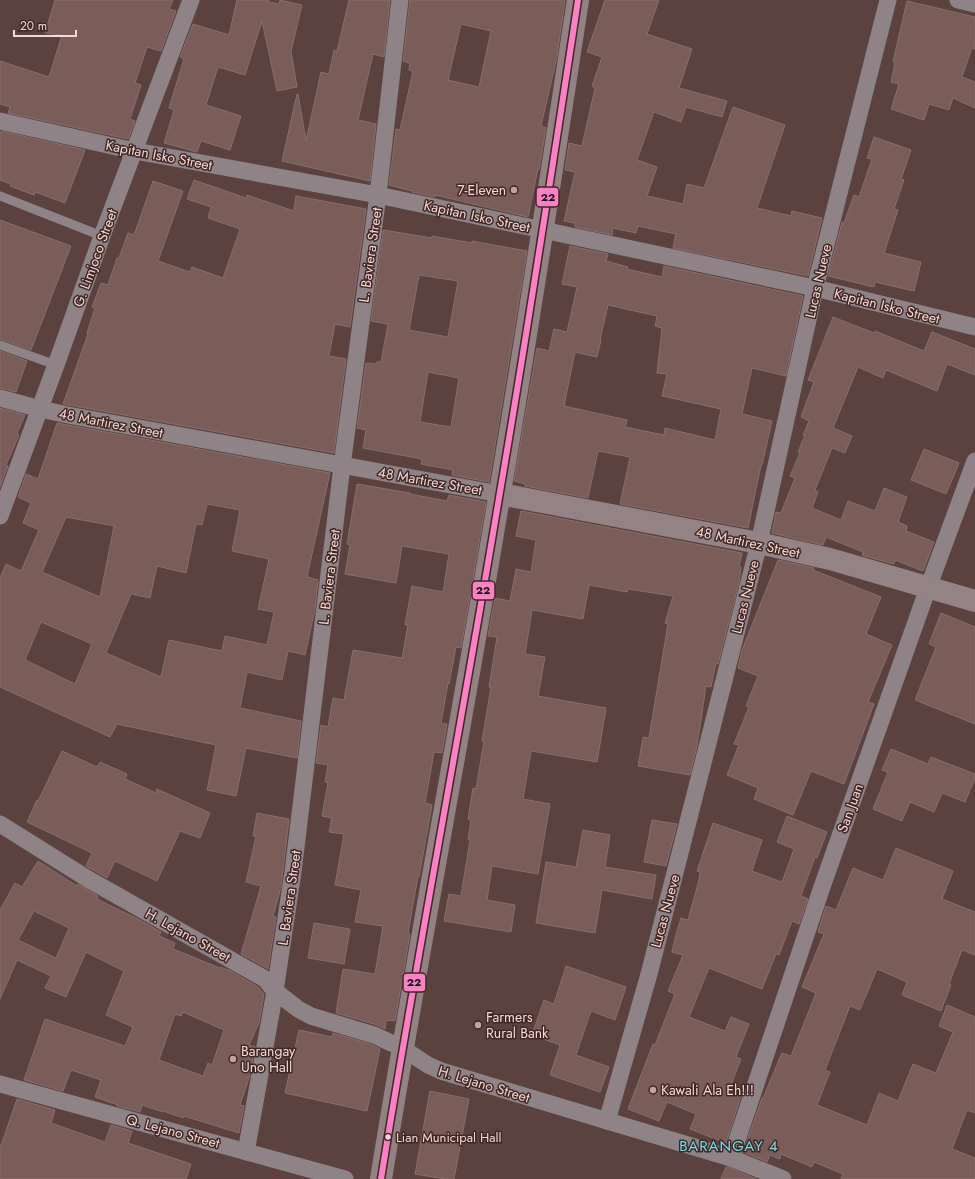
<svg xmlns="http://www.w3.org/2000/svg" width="975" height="1179" font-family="Jost,sans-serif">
	<rect width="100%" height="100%" fill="#5c423f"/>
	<g fill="#7a5c59" stroke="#866f6d" fill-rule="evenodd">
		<path d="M55,0H173L169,9L176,11L161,51L147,47L135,83L141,85L130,119L135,121L128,139L8,113L10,107L0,104V61L49,77L62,35L45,33Z"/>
		<path d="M237,0H269L268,2L279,4L280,0L302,5L291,51L297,87L277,91L262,21L245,75L218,67L206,105L241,116L230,150L201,141L197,152L164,143L174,110L169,108L184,59L180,57L193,24L229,35Z"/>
		<path d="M349,0H390L384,57L373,54L358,120L376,124L370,181L282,161L297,94H298L306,141L321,72L329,74L334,50L337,51Z"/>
		<path d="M410,0H565L557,57L541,126L546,128L539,170L538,169L528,217L435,195V197L412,192V191L389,185L396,129L400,130L413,71L409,70L410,63L403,61ZM461,24L491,31L479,87L448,80Z"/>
		<path d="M605,0H659L647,34L692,49L679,88L727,101L722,117L686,107L681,122L654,112L637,160L657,167L647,196L683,204L687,184L704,188L733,107L785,125L757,208L791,216L792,211L822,218L808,276L673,248L676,234L638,226L636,233L613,228L612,235L575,227V223L564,221L575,172L565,170L569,143L582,146L595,88L592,86L602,57L587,52Z"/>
		<path d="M907,1L975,17V49L972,48L962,77L975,82V108L953,98L949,110L929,104L924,120L891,109L899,84L891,82L895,63L893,62Z"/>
		<path d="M1,131L85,150L65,203L35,192L34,195L10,186L11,184L0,180V134Z"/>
		<path d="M874,137L911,150L901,179L904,180L894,209L898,210L884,253L921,262L914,291L875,282L874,287L828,276L842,222L844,223L854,195L859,197L872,159L867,158Z"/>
		<path d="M194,180L246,198L247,195L294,211L296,196L366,209L350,327L335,324L329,356L346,359L334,453L63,404L88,334L87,333L95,308L92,307L101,283L108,285L117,258H119L128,233L134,235L153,181L183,191L158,261L190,272L192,267L223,278L240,229L208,218L211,207L187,199Z"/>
		<path d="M0,220L71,246L31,350L0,339Z"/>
		<path d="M383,230L432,238V236L472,243V241L527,251L489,482L452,475L453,470L421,464L422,459L363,448L366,430L357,428L366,363L376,364L377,362H381L388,324L371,321ZM419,275L458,281L448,337L409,330ZM428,372L459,378L451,427L420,422Z"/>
		<path d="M570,246L608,254L606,261L628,267L627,269L662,277L664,266L803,296L786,376L752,368L742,414L772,421L762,465H761L748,528L620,504L630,457L598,451L588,498L525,486V484L514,481L537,348L549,351L554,329L567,332L577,287L562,284ZM608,305L657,316L655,326L662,328L657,373L667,374L662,396L721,409L715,440L665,428L664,435L625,427L627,420L564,406L575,352L597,357L601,340H600Z"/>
		<path d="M833,317L874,333L875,331L924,351L932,332L975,349V375L947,364L937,391L886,370L883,378L858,367L833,428L852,436L845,453L832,448L815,490L818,492L812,508L841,520L848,501L875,511L884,488L907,497L898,522L907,526L906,531L934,542L923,571L895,560L894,564L864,556L862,555L863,552L826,537L823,545L772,533L776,512L781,513L795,478L790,476L800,453L798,452L805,435H803L809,421L801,417L814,382L808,380Z"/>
		<path d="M0,351L27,361L16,392L0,388Z"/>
		<path d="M0,408L25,415L17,433L19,435L6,465L8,466L0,487Z"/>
		<path d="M57,423L330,473L307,577L318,580L315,609L305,655L288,651L282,680L247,672L240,708L301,721L297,758L246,748L236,796L207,790L216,745L117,724L110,737L0,687V578L6,564L21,571L39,530L23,523L31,503L18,497L26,474L38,479ZM207,504L240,510L232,551L269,559L258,609L274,612L267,645L225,636L222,651L169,640L161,677L106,653L131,594L150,598L157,566L186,573L196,524L202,525ZM66,517L114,526L100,597L42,572ZM41,622L92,644L75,684L25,660Z"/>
		<path d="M924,449L959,463L946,494L911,480Z"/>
		<path d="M357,484L410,493V494L447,501L449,495L486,502L461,648L456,647L449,684L448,683L441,723L447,724L442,753L434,752L425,803L432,805L419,877L418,876L408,933L410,934L395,1021L386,1020L385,1029L377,1025L336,1013L343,969L375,974L383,926L355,922L361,890L335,885L344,834L329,832L332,818L322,816L328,783L325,782L328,765L316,763L321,725L328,727L333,698L344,700L353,650L402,658L408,625H405L412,586L443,592L449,554L402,546L396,583L345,574L350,545L347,544Z"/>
		<path d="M521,511L742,553L739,567H741L739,583L718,664L716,663L711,687L706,686L697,746L690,775L638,766L643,737L649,738L668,624L665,623L673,596L628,589L627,592L589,585L583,619L532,610L525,654L545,657L538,696L606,708L597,762L531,751L523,799L550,804L538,874L492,866L487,900L515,905L511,932L444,921L449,894L461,896L470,840L468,839L471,820L468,819L473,788L476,789L484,741H482L491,687H489L497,637L488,636L495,598L510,601L516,569L531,572L536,540L516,536Z"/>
		<path d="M778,560L814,568L813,570L881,597L866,634L892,645L868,702L874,704L844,784L811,771L793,815L754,799L758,788L727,775L739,745L734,744L749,707L746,706L758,676L738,668L742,650Z"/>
		<path d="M941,613L975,627V724L915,700L936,647L929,644Z"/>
		<path d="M891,749L928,764L931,757L975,774V778L965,802L942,793L934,812L910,802L902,821L873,809L888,772L882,770Z"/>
		<path d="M62,751L97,767L100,762L127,774L125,779L156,793L157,789L210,813L200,838L180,831L157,881L115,861L107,878L86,866L92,853L27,822L37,800L38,801Z"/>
		<path d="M257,813L289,819L281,887L273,916L276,917L268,969L241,954L261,886L246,882L256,836H253Z"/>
		<path d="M787,816L827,832L817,858L815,857L803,890L801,896L808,899L799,924L792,921L779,955L776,954L762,989L709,968L689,1017L725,1031L731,1017L749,1024L736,1057L741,1059L731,1085L743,1090L726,1143L690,1129L696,1114L667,1102L659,1121L628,1109L653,1044L655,1045L675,994L668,991L683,955L672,952L675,938L681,918L688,920L699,880L700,872L697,871L713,823L762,840L752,871L782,882L794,849L777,842Z"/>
		<path d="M652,820L677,824L666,866L644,862Z"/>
		<path d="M583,830L610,835L605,867L656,875L652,899L602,890L595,933L536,923L546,862L576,867Z"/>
		<path d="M896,848L953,871L942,899L975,912V955L962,950L949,984L951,985L941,1011L902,995L907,982L877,969L860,1010L850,1006L825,1070L830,1072L817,1105L867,1125L879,1093L898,1101L913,1064L936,1073L953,1032L939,1026L947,1005L975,1017V1113L967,1110L952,1149L975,1158V1179H841L843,1174L814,1162L812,1167L781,1154L780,1159L770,1155L767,1162L743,1152L762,1098H763L782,1053L791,1056L816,993L802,987L824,934L818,932L826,906L836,910L853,868L883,880Z"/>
		<path d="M38,861L77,886L78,884L98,896L97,899L138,919L161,932L159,936L175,943L173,949L220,968V967L231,971L258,987L264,994L259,1023L249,1045L255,1047L249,1078L240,1105L244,1106L239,1133L184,1116L183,1118L163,1111V1112L142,1105L140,1112L117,1106L118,1105L95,1097L101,1080L71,1070L63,1091L24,1080L45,1019L125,1046L133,1027L106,1015L124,971L86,952L66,997L45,988L51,976L17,960L0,999V910L15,883L22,887ZM34,911L69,928L56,958L18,940ZM183,1012L224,1030L212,1065L208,1063L203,1076L159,1060L175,1014L181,1016Z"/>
		<path d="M314,923L350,929L344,964L308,958Z"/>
		<path d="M566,966L626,987L615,1020L591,1011L576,1055L609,1067L600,1092L550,1075L560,1045L532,1035L544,1000L554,1004Z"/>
		<path d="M299,1030L332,1037L333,1033L370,1044L380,1049L367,1111L285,1093Z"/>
		<path d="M430,1091L469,1099L454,1179H445L415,1174Z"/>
		<path d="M17,1099L55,1110L51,1123L105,1142L111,1125L132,1131L128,1143L191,1164L186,1179H0V1148Z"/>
		<path d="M726,1167H728L756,1179H721Z"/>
	</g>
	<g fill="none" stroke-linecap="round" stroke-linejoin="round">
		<g stroke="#8e8386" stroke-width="9">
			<path d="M0,196L102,236"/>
			<path d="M0,345L56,365"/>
		</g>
		<g stroke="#8e8386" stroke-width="17">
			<path d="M958,0L975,4"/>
			<path d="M0,121L135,151L378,195L543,230L815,288L975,327"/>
			<path d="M0,398L40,409L68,415L500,494"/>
			<path d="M0,516L56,365L102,236L191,0"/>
			<path d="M0,824L88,879L265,979L275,991L298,1009L311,1016L374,1035L402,1048L428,1065L441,1071L731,1158L783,1179"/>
			<path d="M0,1084L345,1179"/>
			<path d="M607,1121L649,974L677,865L759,543L815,288L888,0"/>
			<path d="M246,1152L275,991L293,872L342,466L378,195L400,0"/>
			<path d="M731,1158L823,884L928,588L975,461"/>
		</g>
		<path stroke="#938386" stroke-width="22" d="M500,494L759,543L830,559L975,601"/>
		<path stroke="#928283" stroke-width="22" d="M381,1179C418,950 462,721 500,492C528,329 553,164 578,0"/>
		<g stroke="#3e2724" stroke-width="9">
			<path id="bus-1" d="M381,1179C418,950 462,721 500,492C528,329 553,164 578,0"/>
		</g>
		<use href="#bus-1" stroke="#ff80c5" stroke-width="6"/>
	</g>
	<g fill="#c1a4a0" stroke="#3e2724" stroke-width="1.5">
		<circle cx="514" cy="190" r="4"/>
		<circle cx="478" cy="1025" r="4"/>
		<circle cx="233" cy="1059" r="4"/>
		<circle cx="653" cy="1090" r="4"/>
	</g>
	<circle fill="#f8d8d4" stroke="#3e2724" stroke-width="1.5" cx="388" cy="1137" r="3.5"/>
	<g text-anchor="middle" stroke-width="3" stroke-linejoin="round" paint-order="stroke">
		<g font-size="13" fill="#f8d8d4" stroke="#3e2724" text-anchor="start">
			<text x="396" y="1142">Lian Municipal Hall</text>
		</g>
		<g font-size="14" fill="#f8d8d4" stroke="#3e2724">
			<text transform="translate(159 155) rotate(11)" y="5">Kapitan Isko Street</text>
			<text transform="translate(477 216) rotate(12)" y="5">Kapitan Isko Street</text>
			<text transform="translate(370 255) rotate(-82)" y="5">L. Baviera Street</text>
			<text transform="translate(95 258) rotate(-70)" y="5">G. Limjoco Street</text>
			<text transform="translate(818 281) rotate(-77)" y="5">Lucas Nueve</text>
			<text transform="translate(887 306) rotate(14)" y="5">Kapitan Isko Street</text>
			<text transform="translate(111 423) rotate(11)" y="5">48 Martirez Street</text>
			<text transform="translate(430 481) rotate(10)" y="5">48 Martirez Street</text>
			<text transform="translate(748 542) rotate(12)" y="5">48 Martirez Street</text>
			<text transform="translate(329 577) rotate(-83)" y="5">L. Baviera Street</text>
			<text transform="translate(745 597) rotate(-76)" y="5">Lucas Nueve</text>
			<text transform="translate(850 808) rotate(-70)" y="5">San Juan</text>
			<text transform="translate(289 898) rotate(-82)" y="5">L. Baviera Street</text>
			<text transform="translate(665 911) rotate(-75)" y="5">Lucas Nueve</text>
			<text transform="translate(188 935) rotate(29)" y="5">H. Lejano Street</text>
			<text transform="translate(484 1084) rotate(17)" y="5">H. Lejano Street</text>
			<text transform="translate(173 1131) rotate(15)" y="5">Q. Lejano Street</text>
		</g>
		<g font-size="14" fill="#f8d8d4" stroke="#3e2724" text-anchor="start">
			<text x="506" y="195" text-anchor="end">7-Eleven</text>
			<text x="486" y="1022">Farmers<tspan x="486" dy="16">Rural Bank</tspan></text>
			<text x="241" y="1056">Barangay<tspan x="241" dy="16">Uno Hall</tspan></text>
			<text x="661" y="1095">Kawali Ala Eh!!!</text>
		</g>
		<g font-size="15" letter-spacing="1" fill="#75dfee" stroke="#3e2724">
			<text x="729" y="1151">BARANGAY 4</text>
		</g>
	</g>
	<g stroke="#3e2724" stroke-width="1.5">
		<rect x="536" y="187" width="23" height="20" rx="4" fill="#ff80c5"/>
		<rect x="472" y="581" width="23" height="19" rx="4" fill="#ff80c5"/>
		<rect x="403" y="973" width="23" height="19" rx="4" fill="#ff80c5"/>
	</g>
	<g font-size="11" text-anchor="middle" font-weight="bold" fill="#111">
		<text x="548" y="201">22</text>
		<text x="483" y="594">22</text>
		<text x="414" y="986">22</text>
	</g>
	<path d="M14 30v6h62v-6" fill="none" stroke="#f8d8d4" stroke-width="2"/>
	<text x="20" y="30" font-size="12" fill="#f8d8d4" stroke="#3e2724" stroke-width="3" paint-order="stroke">20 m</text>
</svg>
